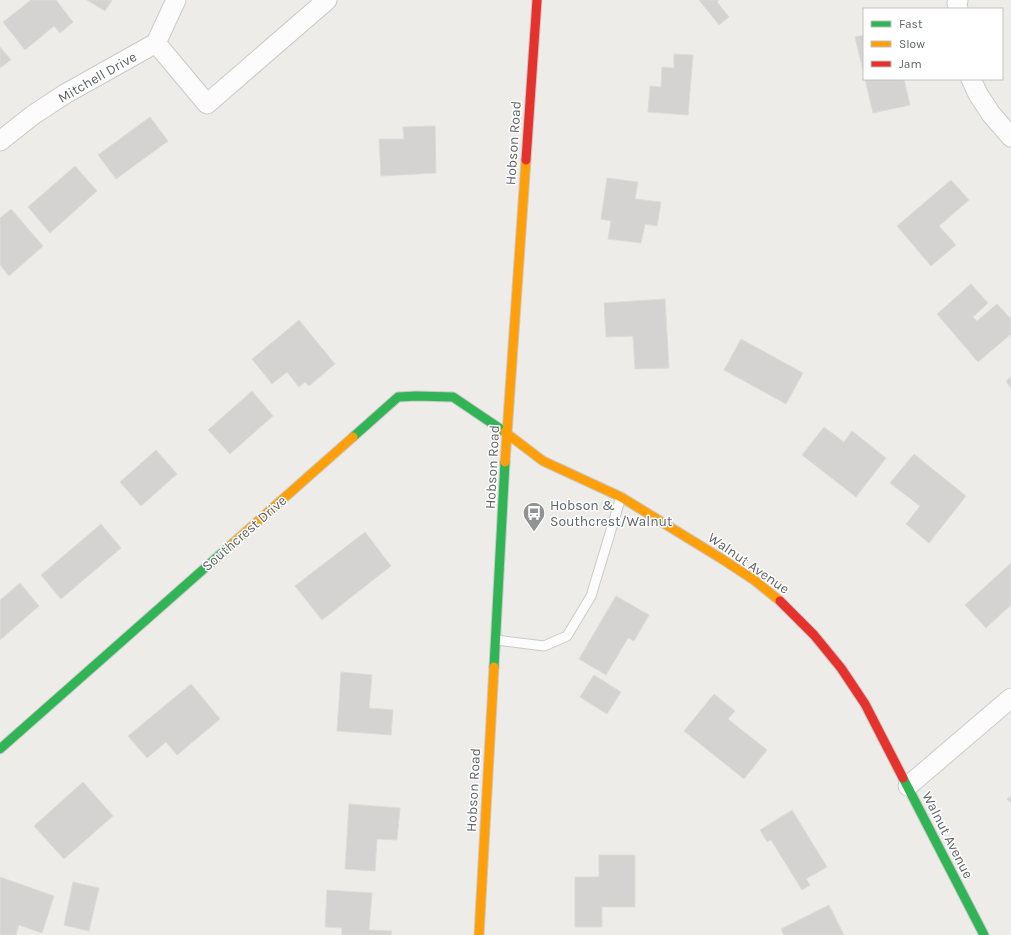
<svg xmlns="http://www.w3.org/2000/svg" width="1011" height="935" font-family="Karla,sans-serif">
	<rect width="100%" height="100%" fill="#eeece9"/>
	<g fill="#d4d3d2" stroke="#dedcd8">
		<path d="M31,0H56L73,22L60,33L54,26L25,50L3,22Z"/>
		<path d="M87,0H112L105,11Z"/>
		<path d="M699,0H719L717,2L729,17L719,25Z"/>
		<path d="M864,35V75L855,37Z"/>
		<path d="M0,47L11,60L0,68Z"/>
		<path d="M674,54L693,55L688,115L648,112L650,86L661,87L662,67L674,68Z"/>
		<path d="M865,79H904L910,105L873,113Z"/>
		<path d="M150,117L168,141L116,179L98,155Z"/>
		<path d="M435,126L436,173L381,176L379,139H404L403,127Z"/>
		<path d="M75,166L97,191L50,233L28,207Z"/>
		<path d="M607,178L638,182L635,199L661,202L657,226L645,224L641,243L608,239L611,221L601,219Z"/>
		<path d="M951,180L969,200L939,226L956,245L931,266L897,226Z"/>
		<path d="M11,209L43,246L9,276L0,265V218Z"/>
		<path d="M971,284L988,303L973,317L977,321L997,304L1011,319V334L978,362L937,314Z"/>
		<path d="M665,299L669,368L635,369L633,336L606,337L604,303Z"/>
		<path d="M299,320L335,364L309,386L305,382L299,387L287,372L272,384L252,359Z"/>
		<path d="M741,339L803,373L786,404L724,370Z"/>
		<path d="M1011,377V388L1006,381Z"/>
		<path d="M252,391L273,416L230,454L208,430Z"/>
		<path d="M824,427L844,442L852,431L886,458L856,497L802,455Z"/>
		<path d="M156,450L177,474L141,506L120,482Z"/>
		<path d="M914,454L966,496L929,543L906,524L920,506L890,483Z"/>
		<path d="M101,524L121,548L61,599L41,575Z"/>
		<path d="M365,532L391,566L322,620L295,586Z"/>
		<path d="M1011,563V605L986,628L965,605Z"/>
		<path d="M20,583L39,606L0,640V600Z"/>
		<path d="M616,596L649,615L634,641L628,638L606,675L579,659Z"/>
		<path d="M341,672L372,675L369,708L393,710L391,735L337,731Z"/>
		<path d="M594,675L621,692L607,714L580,697Z"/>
		<path d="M191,684L220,719L177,755L166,742L147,758L128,736Z"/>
		<path d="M714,694L735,711L728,719L767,750L744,779L684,731Z"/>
		<path d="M83,782L113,816L64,859L34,826Z"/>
		<path d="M1011,796V803L1007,799Z"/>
		<path d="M349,804L400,808L397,840L377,839L375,871L345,869Z"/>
		<path d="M792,810L827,867L806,879L810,885L802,890L771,840L767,842L760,830Z"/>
		<path d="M599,855H635V907H602V927H575V877H599Z"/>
		<path d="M0,877L54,896L42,933L19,925L16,935H0Z"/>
		<path d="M73,882L99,888L89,931L64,925Z"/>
		<path d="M327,890L372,893L369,930L392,931L391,935H342V928L325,927Z"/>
		<path d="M829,905L844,935H784L781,929Z"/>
	</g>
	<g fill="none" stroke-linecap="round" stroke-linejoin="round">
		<g stroke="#cacaca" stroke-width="11">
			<path id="lane" d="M496,640L544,646L567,636L591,596L621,497"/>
		</g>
		<g stroke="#cacaca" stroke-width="21">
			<g id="street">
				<path d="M958,9L957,3L958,0"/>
				<path d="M156,43L207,104L327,0"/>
				<path d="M971,79L978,94L991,114L1011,137"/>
				<path d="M0,141L33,115L65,94L156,43L176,0"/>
				<path d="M908,786L1011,698"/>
			</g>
		</g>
		<g stroke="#c8c9c8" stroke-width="11">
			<g id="fast">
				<path d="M353,437L398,397L416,396L453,397L505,432"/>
				<path d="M494,667L505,462"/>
				<path d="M0,749L232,544"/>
				<path d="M903,778L984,935"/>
			</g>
		</g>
		<g stroke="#c8c9c8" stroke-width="11">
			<g id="slow">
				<path d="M505,432L543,461L621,497L722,559L754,580L780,601"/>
				<path d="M505,462L526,160"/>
				<path d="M232,544L353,437"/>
				<path d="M479,935L494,667"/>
			</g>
		</g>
		<g stroke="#c8c9c8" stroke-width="11">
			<g id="jam">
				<path d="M526,160L537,0"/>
				<path d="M780,601L814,635L841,668L865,704L903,778"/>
			</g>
		</g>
		<use href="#lane" stroke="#fcfcfc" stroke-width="9"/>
		<use href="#street" stroke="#fcfcfc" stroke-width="19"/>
		<use href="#fast" stroke="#30b455" stroke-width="9"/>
		<use href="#slow" stroke="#ff9f0a" stroke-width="9"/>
		<use href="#jam" stroke="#e5322d" stroke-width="9"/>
	</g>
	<defs>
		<g id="bus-pin" transform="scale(1.15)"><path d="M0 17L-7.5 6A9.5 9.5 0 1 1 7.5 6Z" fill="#909394" stroke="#fff"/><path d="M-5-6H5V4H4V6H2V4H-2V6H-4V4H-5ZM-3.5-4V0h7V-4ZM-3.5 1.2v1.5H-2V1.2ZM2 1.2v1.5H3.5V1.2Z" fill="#fff"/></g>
	</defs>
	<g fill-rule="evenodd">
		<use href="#bus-pin" x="534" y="513"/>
	</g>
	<g text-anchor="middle" stroke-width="3" stroke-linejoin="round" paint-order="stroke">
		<g font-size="14" fill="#5e6367" stroke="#fff">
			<text transform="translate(97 77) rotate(-30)" y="5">Mitchell Drive</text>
			<text transform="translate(513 143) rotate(-86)" y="5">Hobson Road</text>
			<text transform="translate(492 467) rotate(-87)" y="5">Hobson Road</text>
			<text transform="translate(244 533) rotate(-41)" y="5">Southcrest Drive</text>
			<text transform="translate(749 563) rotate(35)" y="5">Walnut Avenue</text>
			<text transform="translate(473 790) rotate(-87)" y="5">Hobson Road</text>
			<text transform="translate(948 835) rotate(63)" y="5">Walnut Avenue</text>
		</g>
		<g font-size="14" fill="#5e6367" stroke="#fff" text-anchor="start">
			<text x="550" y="510">Hobson &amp;<tspan x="550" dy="16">Southcrest/Walnut</tspan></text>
		</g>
	</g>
	<rect x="863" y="8" width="140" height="72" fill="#ffffff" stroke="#bfc1c2"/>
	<rect x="871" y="21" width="20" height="6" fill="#30b455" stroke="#bfc1c2"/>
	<text x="899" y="28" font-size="12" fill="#5e6367">Fast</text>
	<rect x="871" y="41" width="20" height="6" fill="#ff9f0a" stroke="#bfc1c2"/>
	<text x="899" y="48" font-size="12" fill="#5e6367">Slow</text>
	<rect x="871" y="61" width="20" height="6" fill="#e5322d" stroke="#bfc1c2"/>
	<text x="899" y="68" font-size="12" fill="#5e6367">Jam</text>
</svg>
